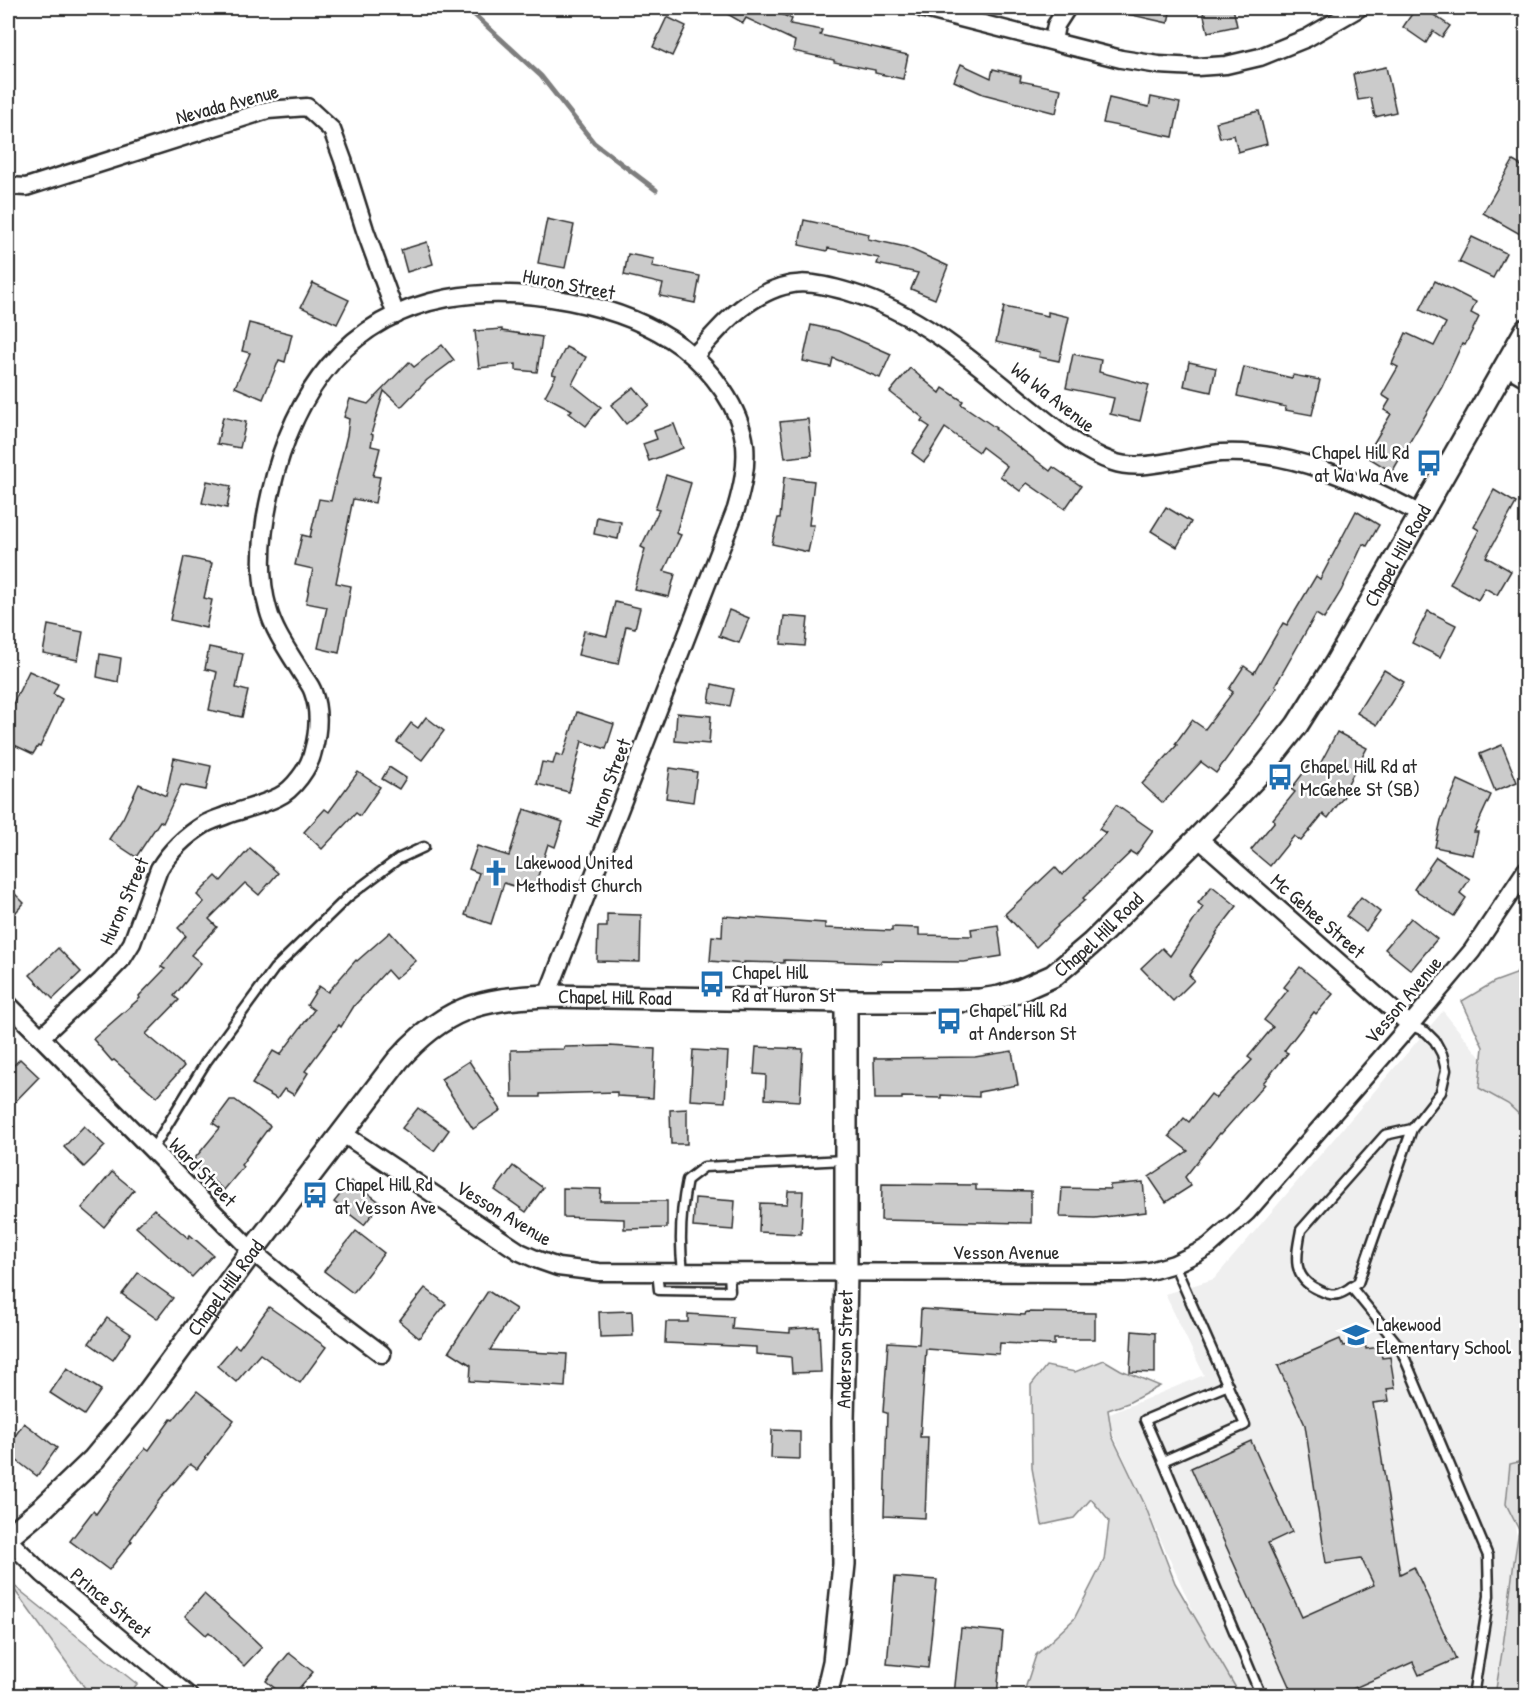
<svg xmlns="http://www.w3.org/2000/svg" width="1534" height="1703" font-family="'Patrick Hand',sans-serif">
	<rect width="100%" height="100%" fill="#fff"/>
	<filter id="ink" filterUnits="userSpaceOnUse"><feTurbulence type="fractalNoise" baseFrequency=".0167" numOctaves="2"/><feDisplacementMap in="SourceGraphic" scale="12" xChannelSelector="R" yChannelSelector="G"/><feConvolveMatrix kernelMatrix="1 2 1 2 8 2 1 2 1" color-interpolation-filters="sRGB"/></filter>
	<g filter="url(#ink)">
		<path fill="#efefef" d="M1443,1011L1526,1114V1466L1509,1489L1522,1571L1510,1695H1231L1105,1416L1204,1375L1165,1294L1214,1279Z"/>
		<g fill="#e0e0e0" stroke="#868686" stroke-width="1.5">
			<path d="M1525,920H1526V1121L1508,1104L1479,1088L1483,1047L1462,1001L1494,982L1516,974L1525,951Z"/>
			<path d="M1104,1360L1121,1370L1160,1386L1128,1403L1108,1410L1112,1436L1145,1505L1175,1583L1240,1695H1023L1036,1655L1074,1619L1104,1560L1109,1521L1091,1499L1074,1518L1042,1525L1032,1468L1031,1385L1046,1366L1075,1372Z"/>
			<path d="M1526,1460V1695H1495L1503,1646L1514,1562L1519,1530L1506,1504L1510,1464Z"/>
			<path d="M8,1581L137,1684L128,1695H90Z"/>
		</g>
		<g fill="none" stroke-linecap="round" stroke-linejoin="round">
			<path stroke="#7e7e7e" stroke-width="5" d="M467,8L541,76L594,143L656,190"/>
		</g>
		<g fill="#cbcbcb" stroke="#2b2b2b" stroke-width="1.5">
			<path d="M717,8H768L792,19L790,24L822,30L820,35L908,55L903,79L875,73V70L834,62V60L793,51L795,41L746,18L743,23Z"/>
			<path d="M1123,8H1171L1168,23L1123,13Z"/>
			<path d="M1202,8H1233L1237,26L1208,32Z"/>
			<path d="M1416,8H1423L1450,26L1442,37L1433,31L1426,43L1403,27Z"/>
			<path d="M667,17L686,26L672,56L653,47Z"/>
			<path d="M961,64L991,78L993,69L1021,76L1020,81L1061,89L1056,113L983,94L954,81Z"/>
			<path d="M1386,67L1396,112L1375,117L1371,98L1358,100L1353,74Z"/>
			<path d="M1151,97L1180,103L1173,137L1103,123L1109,98L1149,107Z"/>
			<path d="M1259,111L1267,144L1238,152L1234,135L1220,138L1216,122Z"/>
			<path d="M1513,161L1527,169V238L1483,213Z"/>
			<path d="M547,219L574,225L565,268L538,263Z"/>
			<path d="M804,220L869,234L868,239L906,247L948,266L935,299L911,289L918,273L877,264L879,258L828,248L827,251L799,245Z"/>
			<path d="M1472,237L1506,253L1493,278L1459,262Z"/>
			<path d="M427,242L433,264L407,272L401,250Z"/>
			<path d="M628,254L654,259L652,266L700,276L695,303L660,296L663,284L624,275Z"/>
			<path d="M1435,281L1476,302L1471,313L1479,317L1465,345L1462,344L1442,387L1392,472L1366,456L1391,414L1384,410L1390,400L1382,395L1398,367L1392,364L1406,333L1434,346L1446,323L1420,310Z"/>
			<path d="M313,283L349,300L337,324L301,307Z"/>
			<path d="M1004,307L1048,316V312L1069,317L1059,361L1039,357L1040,352L996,342Z"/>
			<path d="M249,323L292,334L285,362L279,360L263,399L235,387L250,353L242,351Z"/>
			<path d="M811,325L838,331L891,354L880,378L833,358L831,367L803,361Z"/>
			<path d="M502,329V331L542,337L537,372L516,370V364L479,368L475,331Z"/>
			<path d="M442,345L454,360L427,380L401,407L384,391L371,434L373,435L371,446L380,448L373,476L380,477L375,503L353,499L336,583L351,586L339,653L318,648L327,607L306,603L313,569L295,565L302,535L310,537L319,499L331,501L347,435L349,419L344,417L350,399L368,404L409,362L414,367Z"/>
			<path d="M566,347L586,357L572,384L601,407L586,426L569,413L572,410L545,396L556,375L552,374Z"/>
			<path d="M1073,354L1101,360L1099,372L1149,385L1140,421L1110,414L1114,398L1066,388Z"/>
			<path d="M1189,362L1216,368L1211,392L1184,386Z"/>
			<path d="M1244,367L1292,378L1293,375L1320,380L1312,415L1285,410L1286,407L1237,396Z"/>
			<path d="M910,368L940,393L943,388L963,401L961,404L996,428L995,429L1050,471L1053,467L1081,486L1065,509L1027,483L1020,491L1000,476L1007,466L982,447L979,452L945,428L931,451L932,452L924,462L912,453L930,427L921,421L923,418L890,392Z"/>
			<path d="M634,387L649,405L626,424L611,405Z"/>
			<path d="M223,417L246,422L240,448L217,444Z"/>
			<path d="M808,419L812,455L785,458L780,422Z"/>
			<path d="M674,424L683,448L649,461L643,444L657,439L654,431Z"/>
			<path d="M666,475L691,483L676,533L681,535L664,571L675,574L669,597L634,589L645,549L641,547L659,510L655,509Z"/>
			<path d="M784,477L814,481L809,525H814L808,552L772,544L778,518H780Z"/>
			<path d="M207,481L231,486L227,508L202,503Z"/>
			<path d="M1494,490L1516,503L1486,557L1511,571L1497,595L1485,588L1478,600L1450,584L1479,530L1474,527Z"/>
			<path d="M1166,507L1191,522L1177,547L1151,531Z"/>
			<path d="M1356,511L1379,525L1367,546L1363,544L1341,591L1324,619L1316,614L1275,686L1277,687L1259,714L1216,773L1201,762L1163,803L1142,784L1177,745L1175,744L1192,720L1205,729L1233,692L1229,689L1244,666L1254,673L1283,623L1287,625L1316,576L1320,579Z"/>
			<path d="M597,517L621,522L618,539L594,534Z"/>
			<path d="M184,557L212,563L204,598L212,600L206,628L170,620Z"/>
			<path d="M615,602L640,608L635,628L626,626L618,664L578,655L584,631L607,636Z"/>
			<path d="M729,610L749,618L739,643L719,636Z"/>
			<path d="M1428,611L1456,625L1440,657L1412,643Z"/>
			<path d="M784,616L808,618L805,646L781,644Z"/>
			<path d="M48,625L83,632L78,660L43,653Z"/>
			<path d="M209,647L243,654L236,688L248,691L242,717L209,710L217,672L205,669Z"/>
			<path d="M100,654L121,658L118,682L97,677Z"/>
			<path d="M1384,670L1404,682L1377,725L1357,713Z"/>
			<path d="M29,671L58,684L53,694L62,699L40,747L38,746L33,754L8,742V714Z"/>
			<path d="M712,684L734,689L730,706L709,702Z"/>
			<path d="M577,712L614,724L606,749L582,741L569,792L537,784L542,762L553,764L556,754L563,756Z"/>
			<path d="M677,713L711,716L709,744L675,741Z"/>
			<path d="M426,717L444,731L422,760L397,742L411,723L418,728Z"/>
			<path d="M1337,732L1367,748L1345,789L1348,791L1328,818L1323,814L1301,841L1294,836L1270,866L1251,850L1275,821L1273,819L1295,792L1291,789L1311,763L1318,768Z"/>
			<path d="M1502,745L1517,782L1495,791L1480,754Z"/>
			<path d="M174,758L211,766L206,790L181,785L163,823L160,821L136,857L109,839L123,818L139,784L166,796Z"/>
			<path d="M389,767L406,778L399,789L382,779Z"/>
			<path d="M670,768L697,772L693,802L666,798Z"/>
			<path d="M358,772L380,787L360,816L356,813L322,849L304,832L325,809L329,812Z"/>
			<path d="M1458,780L1491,795L1474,832H1478L1473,855L1435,847L1441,820Z"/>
			<path d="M1116,805L1153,831L1136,855L1131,852L1083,898L1085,900L1057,925L1058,926L1036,947L1005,914L1055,867L1062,875L1106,833L1099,829Z"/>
			<path d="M524,809L563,822L555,847L548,844L533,892L504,883L491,924L465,915L479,873L469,869L477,846L509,856Z"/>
			<path d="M250,848L278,873L259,895L245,883L209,919L217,927L191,955L201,963L174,996L179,1000L146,1034L184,1066L157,1097L114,1060L112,1061L93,1039L140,998L139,996L165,969L161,967L186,936L178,928L204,902L197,895L216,876L221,881Z"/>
			<path d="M1436,857L1470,879L1460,893L1466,898L1454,916L1414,889Z"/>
			<path d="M1212,886L1237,906L1216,933L1217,934L1189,975L1194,980L1173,1001L1141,968L1162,948L1170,956L1203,907L1198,903Z"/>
			<path d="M8,887L24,903L8,921Z"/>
			<path d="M1361,897L1380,912L1366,931L1346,916Z"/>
			<path d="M607,914L641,915L640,962L597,961L598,927H607Z"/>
			<path d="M723,916L825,923V928L892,931V927L919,928V935L972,936L971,929L998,925L1002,956L964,962L881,961V963L784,960V963L744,962V964L710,961L712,936L722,937Z"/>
			<path d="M1411,918L1437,939L1411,970L1385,949Z"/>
			<path d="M390,932L416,961L395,979L387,970L354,1006L341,1027L339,1025L305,1071L308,1073L294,1095L284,1089L277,1099L252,1084L273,1051L280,1055L314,1010L307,1005L319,986L328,992L356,960L357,961Z"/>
			<path d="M58,948L81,972L53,999L30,975Z"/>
			<path d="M1300,967L1333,994L1316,1014L1314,1012L1284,1051L1288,1053L1263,1083L1265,1084L1221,1134L1220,1133L1185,1177L1191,1186L1166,1202L1149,1177L1188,1151L1169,1136L1184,1118L1189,1122L1211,1094L1216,1098L1252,1060L1248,1057L1273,1027L1264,1020L1288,990L1284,987Z"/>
			<path d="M610,1046L655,1049L653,1098L617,1096V1092L540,1094V1097H512L511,1050L564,1049V1047Z"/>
			<path d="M756,1047L803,1049L800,1101L765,1099L766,1075L754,1074Z"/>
			<path d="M693,1050L728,1052L725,1102L690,1100Z"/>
			<path d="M1012,1051L1018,1085L979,1092V1097L941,1095V1098L902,1097V1099H875L874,1058L975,1057Z"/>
			<path d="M20,1059L39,1077L8,1109V1071Z"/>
			<path d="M469,1061L501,1110L473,1129L441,1079Z"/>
			<path d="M230,1100H235L270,1126L241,1165L243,1167L224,1190L191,1163L220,1128L213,1123Z"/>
			<path d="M418,1108L449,1130L434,1151L402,1128Z"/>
			<path d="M687,1109V1144H671L670,1110Z"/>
			<path d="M84,1126L105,1146L84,1167L64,1147Z"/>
			<path d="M513,1166L543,1188L526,1212L495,1190Z"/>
			<path d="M112,1172L134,1190L104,1227L82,1208Z"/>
			<path d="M351,1181L381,1203L364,1225L334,1202Z"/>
			<path d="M1143,1182L1146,1212L1095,1218L1060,1217L1062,1188L1110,1189V1185Z"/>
			<path d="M882,1184L976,1185V1190L1031,1191V1223L881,1220Z"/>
			<path d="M563,1188L601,1189L600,1201H667V1228L624,1229V1219L563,1217Z"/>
			<path d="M788,1191H803L801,1234L759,1232L760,1203L787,1204Z"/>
			<path d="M695,1198L735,1201L733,1230L693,1227Z"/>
			<path d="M154,1209L188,1238L190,1235L213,1255L192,1277L136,1227Z"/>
			<path d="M356,1231L384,1253L353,1293L324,1271Z"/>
			<path d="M138,1273L173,1298L157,1319L122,1294Z"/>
			<path d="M425,1288L446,1304L419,1338L399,1321Z"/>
			<path d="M488,1291L516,1309L490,1350L567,1354L565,1387L470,1381L471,1365L449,1351Z"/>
			<path d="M269,1307L326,1347L300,1383L260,1354L236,1382L217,1366L235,1345L239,1348Z"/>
			<path d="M921,1309L1025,1315L1026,1312L1095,1313V1339H1054V1345L1000,1343L999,1354L926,1349L920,1437H928L925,1518L884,1516L887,1413L883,1412L888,1342L919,1344Z"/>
			<path d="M632,1311L633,1336L600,1337L599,1312Z"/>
			<path d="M688,1314L733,1317L732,1329L790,1333V1329L819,1327L821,1372L792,1373L791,1357L756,1354V1347L665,1343L666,1322H688Z"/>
			<path d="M107,1318L131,1334L113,1360L89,1343Z"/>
			<path d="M1132,1331L1155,1333V1373L1130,1372Z"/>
			<path d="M1340,1339L1343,1346L1365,1342L1366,1349L1380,1347L1382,1358L1390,1357L1395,1388L1387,1389L1389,1401L1373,1403L1400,1574L1414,1567L1456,1659L1419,1675L1413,1662L1339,1695H1293L1191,1468L1251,1441L1292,1532L1268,1543L1302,1617L1374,1585L1361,1558L1326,1563L1305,1425L1278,1366Z"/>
			<path d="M67,1368L101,1390L84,1415L50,1393Z"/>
			<path d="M197,1391L234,1420L197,1469L190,1464L160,1499L130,1540L132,1541L109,1570L70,1541L93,1511L96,1514L128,1469L146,1448L149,1450L171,1419L173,1420Z"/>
			<path d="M24,1423L57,1448L37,1476L8,1454V1446Z"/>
			<path d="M772,1430L800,1431V1459L771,1458Z"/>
			<path d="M895,1577L937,1580L928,1668L887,1664Z"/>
			<path d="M204,1594L238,1624L262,1647L244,1666L209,1632L206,1635L185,1616Z"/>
			<path d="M961,1628L1003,1632L997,1695H954Z"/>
			<path d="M289,1653L313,1672L293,1695H283L266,1681Z"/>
		</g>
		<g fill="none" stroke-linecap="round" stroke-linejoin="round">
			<g stroke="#2b2b2b" stroke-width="13">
				<g id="service">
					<path d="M1410,1025L1426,1032L1435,1041L1442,1054L1446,1070L1441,1092L1412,1129L1358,1283C1352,1286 1344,1293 1338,1294C1332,1296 1325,1293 1319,1290C1291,1278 1296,1256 1301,1230L1385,1135L1412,1129"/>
					<path d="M152,1150L206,1062L274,969L349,896L398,859L424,847"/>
					<path d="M1174,1264L1245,1425L1163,1461L1145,1420L1228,1385"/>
					<path d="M657,1271L659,1290L730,1291L729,1272"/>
					<path d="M683,1271C679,1241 681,1210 687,1180L704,1167L845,1160"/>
					<path d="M1351,1287L1400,1347L1488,1556L1489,1596L1473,1696"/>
					<path d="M1163,1461L1261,1696"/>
				</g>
			</g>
			<g stroke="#2b2b2b" stroke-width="21">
				<g id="minor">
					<path d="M921,8L1121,59L1159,65L1197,67L1226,65L1260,57L1307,38L1359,8"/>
					<path d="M1053,41L1056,25L1067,8"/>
					<path d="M8,186L26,187L268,110L307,107L332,130L343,160L365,230L396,315"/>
					<path d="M694,356C712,337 730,314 753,300C790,277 812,281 852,293C918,313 971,359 1023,402C1051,424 1079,450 1113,462C1143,473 1189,455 1221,453C1290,449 1363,483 1422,515"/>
					<path d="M1506,366L1526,378"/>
					<path d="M1198,838L1410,1025"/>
					<path d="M8,1004L252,1251L317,1305L382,1354"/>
					<path d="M41,1037L101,981L122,959L132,943L159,869C170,851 187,835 205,824C212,820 220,818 227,815C244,809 262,805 278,797C293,790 310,767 313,751C318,733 320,711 313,692C311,685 305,679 301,672C289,652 274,632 268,609C257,571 262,529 271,491C293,395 345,317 448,298C519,285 623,303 682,347C712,370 740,407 745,445C747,467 742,488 736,509L547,996"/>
					<path d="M342,1133L520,1252L538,1260L558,1267L599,1272L1124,1273L1150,1271L1174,1264L1197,1253L1209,1246L1247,1212L1410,1025L1472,951L1526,870"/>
					<path d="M8,1540L43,1574L189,1696"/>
				</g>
			</g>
			<g stroke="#2b2b2b" stroke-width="26">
				<g id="tertiary">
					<path id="s1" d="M8,1537L43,1508L94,1459L142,1401L252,1251L398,1060C444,1008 479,999 547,996L846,1001H951L980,1000L1000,997L1019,991L1053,976L1092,943L1198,838L1257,776L1297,725L1336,663L1526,330"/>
					<path id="s2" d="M826,1696L834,1662L844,1564L843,1422L846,1273V1001"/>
				</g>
			</g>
			<use href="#service" stroke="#fff" stroke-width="8"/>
			<use href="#minor" stroke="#fff" stroke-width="16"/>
			<use href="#tertiary" stroke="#fff" stroke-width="21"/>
		</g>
	</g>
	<defs>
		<g id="bus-bare" transform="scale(2.07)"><path d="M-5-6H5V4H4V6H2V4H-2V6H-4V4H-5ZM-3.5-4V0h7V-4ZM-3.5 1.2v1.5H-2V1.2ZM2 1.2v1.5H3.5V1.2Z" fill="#1f6fb2" stroke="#fff" stroke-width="2.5" paint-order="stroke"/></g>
		<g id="church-bare" transform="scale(2.07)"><path d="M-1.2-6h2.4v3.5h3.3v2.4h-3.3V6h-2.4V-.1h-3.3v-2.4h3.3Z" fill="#1f6fb2" stroke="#fff" stroke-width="2.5" paint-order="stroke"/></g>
		<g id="school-bare" transform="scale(2.07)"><path d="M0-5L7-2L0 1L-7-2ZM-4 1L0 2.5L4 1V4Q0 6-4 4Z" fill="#1f6fb2" stroke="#fff" stroke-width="2.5" paint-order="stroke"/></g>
	</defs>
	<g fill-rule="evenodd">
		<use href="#bus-bare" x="1429" y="463"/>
		<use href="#bus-bare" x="1280" y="777"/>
		<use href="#church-bare" x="496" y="873"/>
		<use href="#bus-bare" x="712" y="984"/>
		<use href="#bus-bare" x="949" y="1021"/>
		<use href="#bus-bare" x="315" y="1195"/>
		<use href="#school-bare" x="1356" y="1335"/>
	</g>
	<g text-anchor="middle" stroke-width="5" stroke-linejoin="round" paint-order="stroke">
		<g font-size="20" fill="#2b2b2b" stroke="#fff">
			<text transform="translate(227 104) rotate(-15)" y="7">Nevada Avenue</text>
			<text transform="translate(569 284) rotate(11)" y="7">Huron Street</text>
			<text transform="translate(1053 397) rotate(38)" y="7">Wa Wa Avenue</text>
			<text dy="7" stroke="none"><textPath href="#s1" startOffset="1844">Chapel Hill Road</textPath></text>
			<text transform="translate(608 783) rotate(-69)" y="7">Huron Street</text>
			<text transform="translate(124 901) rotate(-66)" y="7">Huron Street</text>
			<text transform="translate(1318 916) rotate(41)" y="7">Mc Gehee Street</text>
			<text dy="7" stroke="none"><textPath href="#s1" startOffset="1358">Chapel Hill Road</textPath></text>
			<text dy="7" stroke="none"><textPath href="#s1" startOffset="854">Chapel Hill Road</textPath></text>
			<text transform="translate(1403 1000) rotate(-50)" y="7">Vesson Avenue</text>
			<text transform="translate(203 1172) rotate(46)" y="7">Ward Street</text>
			<text transform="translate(504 1213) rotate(31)" y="7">Vesson Avenue</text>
			<text x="1006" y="1259">Vesson Avenue</text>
			<text dy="7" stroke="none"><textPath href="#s1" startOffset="332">Chapel Hill Road</textPath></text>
			<text dy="7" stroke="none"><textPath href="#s2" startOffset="348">Anderson Street</textPath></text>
			<text transform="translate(111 1603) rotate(40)" y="7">Prince Street</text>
		</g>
		<g font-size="20" fill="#2b2b2b" stroke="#fff" text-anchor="start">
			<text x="1409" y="459" text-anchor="end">Chapel Hill Rd<tspan x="1409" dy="23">at Wa Wa Ave</tspan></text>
			<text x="1300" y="773">Chapel Hill Rd at<tspan x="1300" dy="23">McGehee St (SB)</tspan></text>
			<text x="516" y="869">Lakewood United<tspan x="516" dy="23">Methodist Church</tspan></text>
			<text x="732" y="979">Chapel Hill<tspan x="732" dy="23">Rd at Huron St</tspan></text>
			<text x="969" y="1017">Chapel Hill Rd<tspan x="969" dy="23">at Anderson St</tspan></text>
			<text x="335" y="1191">Chapel Hill Rd<tspan x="335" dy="23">at Vesson Ave</tspan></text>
			<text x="1376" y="1331">Lakewood<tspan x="1376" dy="23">Elementary School</tspan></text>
		</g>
	</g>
	<rect width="1534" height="1703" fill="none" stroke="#fff" stroke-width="30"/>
	<rect x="15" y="15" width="1504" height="1673" fill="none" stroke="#2b2b2b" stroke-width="2" filter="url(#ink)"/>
</svg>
